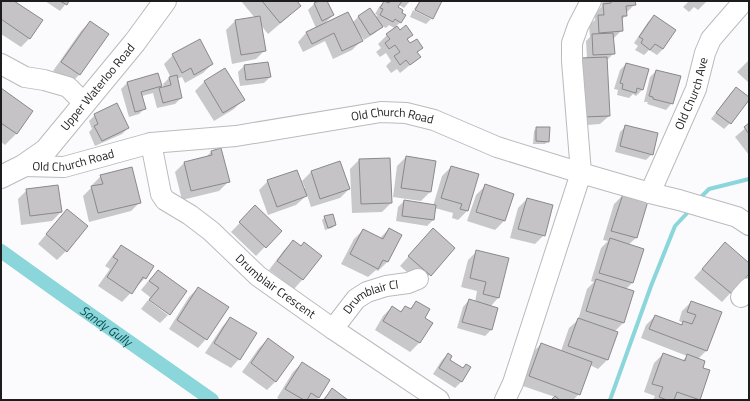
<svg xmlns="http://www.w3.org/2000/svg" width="750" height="401" font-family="'Titillium Web',sans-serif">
	<rect width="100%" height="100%" fill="#fbfbfe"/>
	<g fill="#0003">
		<path d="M1,1H12L30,38L21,47L1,34Z"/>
		<path d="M45,1H68L60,11Z"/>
		<path d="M241,1H296L300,6L288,17L268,34L260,24L265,50L256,59L232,64L226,30L235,21L255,18Z"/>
		<path d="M322,1H326L333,15L324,24L352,23L358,17L370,9L376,18L377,15L375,14L379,7L385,1H410L404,8L399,5L397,8L401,22L396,26L400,31L412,35L407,40L410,44L422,48L417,53L419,57L410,65L400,73L397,69L391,73L386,66L391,61L386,53L380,57L376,52L381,48L378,44L387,35L396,29L389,25L386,28L382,26L375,33L364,40L358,32L357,33L361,41L352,50L333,59L325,41L303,52L298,42L306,33L316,28L308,10L314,4Z"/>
		<path d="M420,1H441L432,18L426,24L410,17L413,10L431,19V17L414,9Z"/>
		<path d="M604,1H634L635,4L626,13V16L621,20L622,30L613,39L614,53L608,59L606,60L609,116L600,124L575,126L587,59L586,41L590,37L589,25L595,20V14L602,6V3Z"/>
		<path d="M687,1H707L698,10L694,7L689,12L683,7L688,2Z"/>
		<path d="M654,16L675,30L663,49L657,55L649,50L644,55L635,50L638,46L634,43L648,22Z"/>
		<path d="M90,22L108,34L79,75L70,84L53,71L81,31Z"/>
		<path d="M173,55L212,64L203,73L185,83L182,77L176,79L181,98L175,104L157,108L153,93L142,96L145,108L139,114L129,117L121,89L127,83L158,74L162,88L164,87L163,84L169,78H171L164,64Z"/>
		<path d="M749,60V83L737,72Z"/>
		<path d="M626,64L642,90L636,96L633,94L629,98L617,95L618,90L614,89L620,70Z"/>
		<path d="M244,66L270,77L264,83L240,86L238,72Z"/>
		<path d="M225,70L243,100L234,109L214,121L195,91L204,82Z"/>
		<path d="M656,71L672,103L666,110L647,104L648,102H644L650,77Z"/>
		<path d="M736,88L730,123L724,129L711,119L730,94Z"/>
		<path d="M1,89L32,111L16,134L5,145L1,142Z"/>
		<path d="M95,115L128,128L122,134L95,146L89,132L92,129L89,121Z"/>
		<path d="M749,125V155L735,137Z"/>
		<path d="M626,126L652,154L646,160L615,152L620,132Z"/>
		<path d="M537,128L548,141L545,144H533L534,131Z"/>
		<path d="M220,149L228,182L219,191L182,200L175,172L184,163L205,158L211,152Z"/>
		<path d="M406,157L430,192L421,201L393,197L397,166Z"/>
		<path d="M359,160L391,203L382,212L352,213L350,169Z"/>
		<path d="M340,163L349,189L340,198L311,207L307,195L296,205L268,215L259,190L268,181L303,189L305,188L302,181L311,172Z"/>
		<path d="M451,167L467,211L458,220L452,218L453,213L435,208L433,220L427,226L396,221L398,207L404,201L433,206L442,176Z"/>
		<path d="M101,176L140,202L131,211L89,222L83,196L92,187V185Z"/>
		<path d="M485,186L513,194L504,221L495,230L467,221L476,195Z"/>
		<path d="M27,190L61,212L52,221L21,225L18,199Z"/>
		<path d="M623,195L647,202L636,238L628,245L643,250L632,283L626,289L623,323L614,332L607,360L598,369L590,365L579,394L573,400H562L557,398L558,400H552L555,397L520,385L532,353L541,344L561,351L569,328L578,320L587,289L594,282L591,281L601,248L608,241L603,240L614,204Z"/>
		<path d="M527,199L544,235L535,244L510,238L518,208Z"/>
		<path d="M255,207L280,231L256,256L231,232Z"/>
		<path d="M325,217L335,225L332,228L325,230L322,220Z"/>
		<path d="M58,220L66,251L57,260L38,244Z"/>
		<path d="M389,229L401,235L387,262L378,271L376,270L368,277L341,264L354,239L363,230L380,238Z"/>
		<path d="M433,229L454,248L421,284L400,266Z"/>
		<path d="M293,241L301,247L320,256L302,280L294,289L269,270L284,250Z"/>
		<path d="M122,246L145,278L122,302L98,286L110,269L105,266L113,255Z"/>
		<path d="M477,251L508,259L498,298L490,307L497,309L491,330L485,336L457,328L463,307L469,300L475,302L477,291L461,287L468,260Z"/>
		<path d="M716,253L749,264V273L722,302L694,278Z"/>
		<path d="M158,271L169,313L149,299L150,297L141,290L149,280Z"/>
		<path d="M198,288L206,339L198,348L169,329L189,297Z"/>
		<path d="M148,300L168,315L160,323L141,309Z"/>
		<path d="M416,302L424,318L431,323L419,343L410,352L375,330L383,316L392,307L400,312L405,307L409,310Z"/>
		<path d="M691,302L720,313L706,351L698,359L702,368L699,400H653L655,396L644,392L654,363L663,354L682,361L687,356L641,338L646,325L655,316L680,325L683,323L679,321L682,311Z"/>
		<path d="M230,318L239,359L231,368L205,353L222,327Z"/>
		<path d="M268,339L276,381L267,390L242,372L259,348Z"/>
		<path d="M448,354V360L462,369L466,365L470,368L461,382L455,388L433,374L442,360Z"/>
		<path d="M302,363L329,380L318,398L316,400H281L277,398L293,372Z"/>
		<path d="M332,390L346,400H322Z"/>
	</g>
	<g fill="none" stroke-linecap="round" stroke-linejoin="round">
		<g stroke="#8bd6da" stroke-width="4">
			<path d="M699,199L709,189L749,179"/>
			<path d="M610,400L651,286L675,226L691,209"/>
		</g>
		<path stroke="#8bd6da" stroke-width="14" id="s1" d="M1,251L61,294L212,400"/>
	</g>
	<g fill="#c5c3c5" stroke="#8b888a">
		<path d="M1,1H14L43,20L30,39L1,19Z"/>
		<path d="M60,1H69L67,5Z"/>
		<path d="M262,1H297L301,6L280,23Z"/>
		<path d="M319,1H327L334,15L322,21L314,3Z"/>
		<path d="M384,1L389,3L390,1H402L398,7L403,10L402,13L406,15L401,23L395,19L393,22L380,15L383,9L380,8Z"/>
		<path d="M420,1H442L433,19L415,10Z"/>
		<path d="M611,1H635L636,5L626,6L627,16H622L623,31L599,33L598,15H604L603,4L611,3Z"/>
		<path d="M370,8L383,27L370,35L358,16Z"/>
		<path d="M348,12L363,41L342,51L334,33L312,44L306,32Z"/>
		<path d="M654,15L676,30L663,49L655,44L650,50L641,43L643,39L639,37Z"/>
		<path d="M260,16L266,51L241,55L235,20Z"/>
		<path d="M90,21L109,34L80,75L61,62Z"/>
		<path d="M406,25L413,35L407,39L410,43L417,39L423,48L417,52L421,57L410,65L406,60L400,65L394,56L400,52L395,45L389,49L385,43L390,39L386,34L397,26L400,30Z"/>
		<path d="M613,33L615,54L593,55L592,34Z"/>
		<path d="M200,39L213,64L194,75L191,68L182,73L172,54Z"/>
		<path d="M607,57L610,116L583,117L580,58Z"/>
		<path d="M268,62L271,77L246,80L244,65Z"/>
		<path d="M626,63L649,69L643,90L637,88L636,93L622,89L623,84L620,83Z"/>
		<path d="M225,68L245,100L223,113L204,81Z"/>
		<path d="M656,70L681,76L673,104L653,99V97L649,96Z"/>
		<path d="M158,73L162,86L141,92L146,109L135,112L127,82Z"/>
		<path d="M177,75L182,98L163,103L159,88L171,85L169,77Z"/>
		<path d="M736,87L749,97V100L731,124L716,113Z"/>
		<path d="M1,88L33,111L17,134L1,123Z"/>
		<path d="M117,103L129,128L102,141L94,126L98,124L94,114Z"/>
		<path d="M749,123V134L744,127Z"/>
		<path d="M625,125L658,133L653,155L620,146Z"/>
		<path d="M536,127H550L549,142L536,141Z"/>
		<path d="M221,148L230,182L191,191L184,162L212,155L211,151Z"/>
		<path d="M406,156L436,161L431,192L401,188Z"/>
		<path d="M390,158L392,203L361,204L359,159Z"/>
		<path d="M340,161L350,189L320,199L311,171Z"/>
		<path d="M451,166L479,174L468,211L460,209L462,204L441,198Z"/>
		<path d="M132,167L141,203L98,213L91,186L103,184L100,175Z"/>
		<path d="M297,170L307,196L277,207L267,180Z"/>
		<path d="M485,184L514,194L505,221L476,212Z"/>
		<path d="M58,185L62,212L30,216L26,189Z"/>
		<path d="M623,194L648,201L637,238L611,231Z"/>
		<path d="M527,198L553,205L545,236L518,229Z"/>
		<path d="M404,200L436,205L434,220L402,216Z"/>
		<path d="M255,205L282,231L266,248L239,222Z"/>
		<path d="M67,209L88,226L67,252L46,234Z"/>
		<path d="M333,214L336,225L328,228L324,216Z"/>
		<path d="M389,228L402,235L388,262L383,260L378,269L350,254L363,229L383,239Z"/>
		<path d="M433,228L455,248L431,276L408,256Z"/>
		<path d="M610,238L644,249L633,283L599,273Z"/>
		<path d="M293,240L301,246L304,242L322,256L303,280L277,261Z"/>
		<path d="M725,242L749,263V274L732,294L702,269Z"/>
		<path d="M121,245L154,266L146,279L143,277L132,294L107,277L118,260L113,257Z"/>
		<path d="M476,250L509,258L499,298L483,294L486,282L470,278Z"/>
		<path d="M158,270L187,291L170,315L149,300L159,288L149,281Z"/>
		<path d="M596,279L634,291L624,323L586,311Z"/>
		<path d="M198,287L229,307L207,340L177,320Z"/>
		<path d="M469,299L498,308L492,330L462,322Z"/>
		<path d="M416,301L430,309L425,318L433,323L420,343L383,321L392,306L401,312L405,306L411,309Z"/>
		<path d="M691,301L722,312L707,351L649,329L655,315L682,325L683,321L692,324L696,315L687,312Z"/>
		<path d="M230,317L257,333L240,360L214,343Z"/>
		<path d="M578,318L618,332L608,360L568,346Z"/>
		<path d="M268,338L294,357L276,382L251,363Z"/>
		<path d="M541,343L592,362L580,395L529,376Z"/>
		<path d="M448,353L452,356L450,360L463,368L466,364L471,367L462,382L439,368Z"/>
		<path d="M663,353L685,361L687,354L705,361L703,368L710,370L700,400L677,392L674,400H667L659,397L663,387L652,384Z"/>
		<path d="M302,362L330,380L319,398L311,393L307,400H304L285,389Z"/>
		<path d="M332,388L348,400H324Z"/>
		<path d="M555,396L560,400H551Z"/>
	</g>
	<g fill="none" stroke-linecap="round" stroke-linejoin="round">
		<g stroke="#babbbe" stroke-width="22">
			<g id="minor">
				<path d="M1,64L25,77L44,80L68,87L84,103"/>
				<path id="s2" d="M151,143L161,194L165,200L190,215L211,231L258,276L333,329L439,400"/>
				<path id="s3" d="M23,166L64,167L151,143L236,136L381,112L406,113L434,120L497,147L581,173L650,193L679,200L737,217L749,225"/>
				<path id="s4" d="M650,193L696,89L705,53L711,39L723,25L744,1"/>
				<path d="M741,297L749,288"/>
				<path id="s5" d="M333,329L356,299L367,292L386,286L408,283L418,279"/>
				<path d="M505,400L513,383L581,173L572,61V43L578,26L591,1"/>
			</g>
		</g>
		<g stroke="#babbbe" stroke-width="24">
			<g id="major">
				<path id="s6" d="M1,177L23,166L46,150L135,42L165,1"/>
			</g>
		</g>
		<use href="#minor" stroke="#fff" stroke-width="20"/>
		<use href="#major" stroke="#fff" stroke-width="22"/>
	</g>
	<g text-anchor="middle" stroke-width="4" stroke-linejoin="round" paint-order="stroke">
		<g font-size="12" fill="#1d1d1e" stroke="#fff">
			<text dy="4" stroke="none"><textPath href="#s6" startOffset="134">Upper Waterloo Road</textPath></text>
			<text dy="4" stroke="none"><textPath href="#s4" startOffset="108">Old Church Ave</textPath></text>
			<text dy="4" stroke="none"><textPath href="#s3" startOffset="375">Old Church Road</textPath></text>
			<text dy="4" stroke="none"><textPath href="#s3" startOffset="51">Old Church Road</textPath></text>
			<text dy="4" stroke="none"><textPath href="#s2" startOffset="200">Drumblair Crescent</textPath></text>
			<text dy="4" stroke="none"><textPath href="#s5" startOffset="52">Drumblair Cl</textPath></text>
		</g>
		<g font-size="13" font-style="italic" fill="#0b4f52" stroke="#fff">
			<text dy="5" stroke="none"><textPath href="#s1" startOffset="129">Sandy Gully</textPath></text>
		</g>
	</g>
	<rect width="750" height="401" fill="none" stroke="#1d1d1e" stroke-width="4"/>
</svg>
